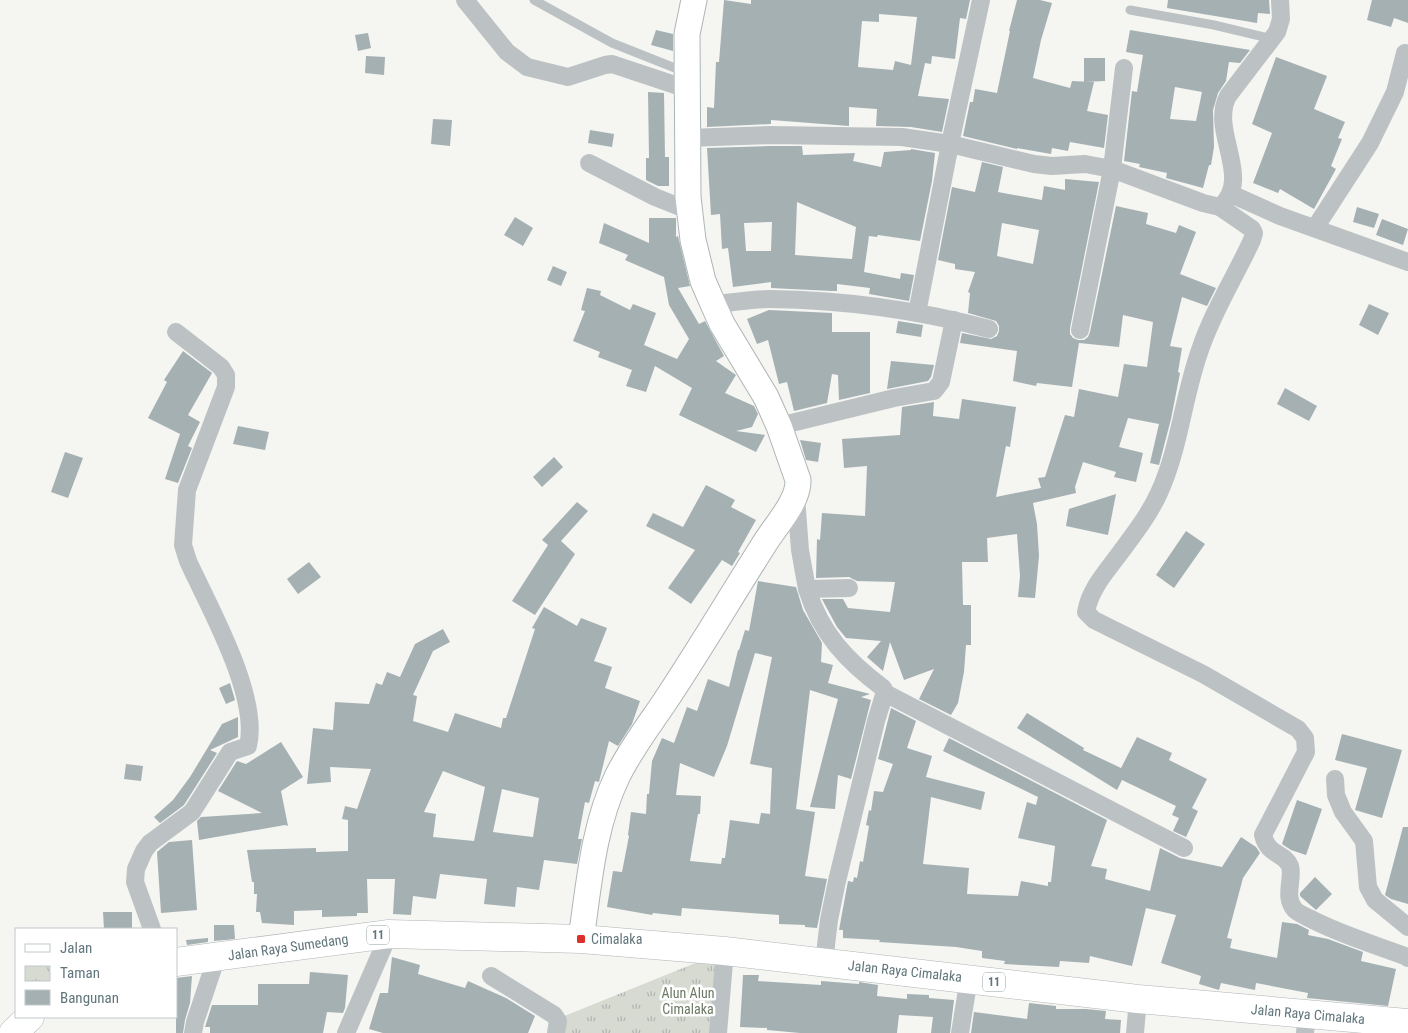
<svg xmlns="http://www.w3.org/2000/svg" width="1408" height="1033" font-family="'Roboto Condensed',sans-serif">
	<defs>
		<pattern id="park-tufts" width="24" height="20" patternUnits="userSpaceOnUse" patternTransform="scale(1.25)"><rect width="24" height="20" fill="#d6dad1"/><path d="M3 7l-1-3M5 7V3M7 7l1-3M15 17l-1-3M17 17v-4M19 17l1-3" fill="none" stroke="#b1b5af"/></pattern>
	</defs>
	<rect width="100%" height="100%" fill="#f5f5f2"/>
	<path fill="url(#park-tufts)" d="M725,951L718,1033H556L557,1019Z"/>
	<g fill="#a5b0b3" fill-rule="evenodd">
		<path d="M724,0L751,4V0H970L966,19L960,18L955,59L932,56L931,64L925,63L918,96L949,99L942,132L911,127L876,126L877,109L849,107V126L771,120V124L707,127V107L714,108L716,62H719ZM879,14L917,17L911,65L895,61L893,70L858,67L862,21L879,22Z"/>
		<path d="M1017,0H1040L1052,3L1041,40L1033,78L1070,88L1072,81L1094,82L1087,111L1108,115L1104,148L1070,142L1068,151L1052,148L1051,154L1017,148V149L963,136L970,102H973L975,89L997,93L1010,31H1009Z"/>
		<path d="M1168,0H1269L1270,14L1258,13L1257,23L1167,8Z"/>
		<path d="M1372,0H1408V23L1394,18L1391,27L1367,20Z"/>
		<path d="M656,30L673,34V51L651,45Z"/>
		<path d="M1130,30L1250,50L1240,63L1229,62L1226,81L1218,93L1213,110L1214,147L1211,165H1209L1203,188L1166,178L1167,173L1139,167L1140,164L1124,161L1132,91L1137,92L1143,55L1126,52ZM1175,87L1202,92L1196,121L1170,119Z"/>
		<path d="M368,33L371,48L358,51L355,35Z"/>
		<path d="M366,56L385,57L384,75L365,73Z"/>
		<path d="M1276,57L1327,76L1314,109L1345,122L1338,138L1342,139L1331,166L1336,169L1314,209L1280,189L1278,193L1253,183L1272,133L1252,124Z"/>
		<path d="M1084,58H1105V81L1084,82Z"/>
		<path d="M648,92L664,93L665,157H669V186H658L646,180V158H649Z"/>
		<path d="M433,119L452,120L450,146L431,144Z"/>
		<path d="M590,130L614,134L612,147L588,143Z"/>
		<path d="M770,146H802L803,155L855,153L853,161L881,167L884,152L911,150V149L935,153L932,181L920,241L878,235L877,237L869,236L864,272L900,279L901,273L914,275L909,301L869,294L870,288L837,284V291H832L771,288V282L733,287L728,248L722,249L720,214L711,215L707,148ZM797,202L856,227L852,259L795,255ZM772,222L771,251H746L744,223Z"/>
		<path d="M982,162L1003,167L998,192L1042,200L1044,186L1065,190V179L1099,182L1070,328V334L1073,338L1078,340H1084L1088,337L1090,332L1116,206L1148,213L1146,224L1176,233L1179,225L1196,232L1180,274L1216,288L1207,306L1182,297L1170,346L1182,348L1178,372L1180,373L1171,419L1159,465L1150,463L1159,424L1128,418L1119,447L1143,453L1136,482L1114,477L1116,472L1083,462L1075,487L1076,493L1033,503L1037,524L1039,556L1035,598L1018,597L1020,576L1017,534L987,538L988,562H962L963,605H971V645H966L964,672L958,703L951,715L919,699L934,669L904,680L890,642L883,671L867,657L881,641L846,638L837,627L823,601L822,599H843L848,608L890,612L895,582L857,581L849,577L816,578L817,539L820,540L822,513L865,516L867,466L844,468L842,439L900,435L902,407L934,402L933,416L959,419L962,399L1016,407L1010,447L1006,446L996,497L1041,488L1038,478L1045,477L1065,415L1074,417L1079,389L1118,397L1124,364L1147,367L1153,322L1123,315L1119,347L1079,343L1072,387L1037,383L1036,386L1013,381L1017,351L960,343L962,333L991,339L997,336L999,331V326L996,321L968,313L970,293L968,292L975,272L955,269V264L938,260L952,187L975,192ZM1002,223L1039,230L1033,264L997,256Z"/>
		<path d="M1357,207L1379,214L1374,228L1353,222Z"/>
		<path d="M515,217L533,228L523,246L504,235Z"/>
		<path d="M649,218H676V237L678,236L690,286L678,288L699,324L705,321L724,356L716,361L736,375L725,393L754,406L758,414L752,427L736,431L765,435L756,452L679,415L692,388L655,366L646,392L626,386L632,370L598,357L600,352L573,341L585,311L581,310L587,288L601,291L600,295L630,310L633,304L656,313L644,345L677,359L689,339L669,305L664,277L625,260L628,255L599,243L604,223L649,243Z"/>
		<path d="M1382,219L1408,229L1403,245L1376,235Z"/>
		<path d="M553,266L567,272L561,286L547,280Z"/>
		<path d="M1369,304L1389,313L1378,335L1359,325Z"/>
		<path d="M769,310L832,313V332H870V393L839,400L838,375L832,374L827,403L794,411L787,382L779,384L768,340L757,344L747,319Z"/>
		<path d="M898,321L923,325L921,337L896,333Z"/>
		<path d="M183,351L212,373L188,415L200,422L188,446L192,448L178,483L165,479L180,434L148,418L167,382L164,380Z"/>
		<path d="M891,361L934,365L931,377L928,381L887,389Z"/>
		<path d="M1285,388L1317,406L1309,421L1277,404Z"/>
		<path d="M238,426L269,432L265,450L233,444Z"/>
		<path d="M800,440L821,443L818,462L806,460Z"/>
		<path d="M65,452L83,458L68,498L51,492Z"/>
		<path d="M554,457L563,467L542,487L533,477Z"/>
		<path d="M706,485L735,500L731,507L756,520L738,552L740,553L732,566L722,560L691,604L668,588L695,550L646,526L653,513L683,527Z"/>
		<path d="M1116,494L1108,535L1066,526L1069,509Z"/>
		<path d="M577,502L588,511L561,541L575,554L535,615L512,601L548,545L542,540Z"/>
		<path d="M1186,531L1205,544L1174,588L1156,575Z"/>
		<path d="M309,562L321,577L298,594L287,579Z"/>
		<path d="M758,581L796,587L803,610L822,643L821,662L833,665L828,683L870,694L861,697L871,700L851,779L838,775L835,809L810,807L838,699L810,690L796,809L815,812L805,876L827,879L817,928L805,927V925L779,924V915L682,908L681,916L653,913L652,915L607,907L613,871L622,872L629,836L628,835L631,812L646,814L647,794H649L652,761L662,738L674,743L687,707L697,711L708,679L729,687L738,650H739L745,630L749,631ZM755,653L772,657L750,764L772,768L770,814L761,813L759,824L730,820L725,858H722L721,864L690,861L698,814H700L701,796L676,795L680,763L714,777L727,746Z"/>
		<path d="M544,607L577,626L581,618L607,628L594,661L612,667L605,688L640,701L632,724L618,746L609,741L599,782L595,781L589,803L585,802L578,839H582L577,864L544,860L539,890L517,887L515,907L484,904L487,879L440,874L436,899L413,896L411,915L393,914L395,879H367L368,913H357V916L322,917V910L294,911V925L262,923L260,912H256L257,894H254V882H252L247,850L316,848V852L348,851V820L342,819L345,806L357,809L371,769L330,767L331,782L307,784L313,728L333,730L335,702L369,704L376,683L382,685L387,672L400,677L415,644L443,629L450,642L433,651L413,695L417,696L413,721L448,732L455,713L501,728L503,718H506L535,629L532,628ZM443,771L485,787L474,841L433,837L436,814L424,812ZM502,789L539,798L533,837L493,832Z"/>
		<path d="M230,683L235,700L226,704L219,688Z"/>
		<path d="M891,708L916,721L907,748L932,756L926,777L985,792L981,810L931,797L923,864L969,868L967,894L1018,896L1021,881L1048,886V882H1051L1055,846L1018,838L1027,802L1036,805L1038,797L943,751L949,738L1107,820L1091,866L1107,869L1105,879L1150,891L1160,848L1180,858L1222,867L1241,837L1256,847L1260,853L1243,878L1227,938L1232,939L1230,948L1277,958L1282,922L1297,924L1309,930L1308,935L1328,939L1363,952L1361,961L1396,969L1388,1006L1307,998L1308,993L1256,983L1255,990L1221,983L1219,990L1199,984L1201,976L1161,963L1176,915L1146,908L1132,966L1090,956L1089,963L1060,961L1059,967L1004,964L1005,961L982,958V951L956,947L879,942L880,940L843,938V930H839L848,881L853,882L854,877L857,878L860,861L863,862L869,826L866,825L869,810L871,811L874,791L883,792L893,764L878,759Z"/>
		<path d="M1027,713L1084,748L1083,750L1121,768L1137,737L1172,753L1169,760L1207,779L1192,808L1198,811L1186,837L1173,831L1179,818L1172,815L1176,806L1122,780L1117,790L1017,728Z"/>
		<path d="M238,717V737L210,750L217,753L184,805L160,823L154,817L173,800L190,777L222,724Z"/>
		<path d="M1342,734L1402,750L1382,818L1355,810L1367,768L1335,760Z"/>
		<path d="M281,742L303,777L281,791L288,826L285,825L199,840L197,821L201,817L262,813L218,791L237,761L246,764Z"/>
		<path d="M126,764L143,766L141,781L124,779Z"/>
		<path d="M1297,800L1322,809L1306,855L1291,850L1282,844Z"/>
		<path d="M1403,827H1408V904L1391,899L1385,895Z"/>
		<path d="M192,840L197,910L161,913L157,852L169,842Z"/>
		<path d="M1315,877L1332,894L1316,910L1300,896V893Z"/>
		<path d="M103,912H132V929H104Z"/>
		<path d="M214,925H234L235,939L214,941Z"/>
		<path d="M208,938V942L187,945L186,940Z"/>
		<path d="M392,957L420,965L418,974L465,988L468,981L506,998L535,1016L528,1033H383L369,1029L380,993H388Z"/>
		<path d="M310,972L348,975L345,1008L343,1013L327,1012L323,1033H210V1027H205L212,1005H258V984H309Z"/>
		<path d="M743,975H759L758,981L821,985V981L859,984V982L878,985L877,996L907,999V994L929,995V998L954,1000L950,1033H931L933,1017L899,1015L897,1033H800L767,1030V1028L740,1027Z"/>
		<path d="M192,976L190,1003L185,1020L183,1033H176V978Z"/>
		<path d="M1029,1003L1056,1006V1009H1086L1106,1011L1105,1019L1121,1020L1120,1033H971L974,1012L1027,1019Z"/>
	</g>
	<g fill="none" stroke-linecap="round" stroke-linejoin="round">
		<g stroke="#acb5b7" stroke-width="27">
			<path id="secondary" d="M581,939C589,885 593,827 617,777C630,750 647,728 664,703C698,652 730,598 763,546C774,527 799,502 798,480L779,426L766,397L722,324L713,304L703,281L693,240L688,197L687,34L694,0"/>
		</g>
		<g stroke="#b0b5b7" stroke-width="29">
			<g id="highway">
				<path d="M176,962L389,934L581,939L725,951L1138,999L1408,1023"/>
				<path d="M13,1033L30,1017"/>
			</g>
		</g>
		<g stroke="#bcc2c4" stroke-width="9">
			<path d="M534,0L612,43L685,72"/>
			<path d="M1130,10L1214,25L1273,39"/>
		</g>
		<g stroke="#bcc2c4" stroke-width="18">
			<path d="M465,0L507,52L527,67L568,77L605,65L612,64L687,89"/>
			<path d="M688,138L770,135L902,137L950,144L1034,164L1052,166L1085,164L1112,169L1124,68"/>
			<path d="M589,163L655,197L690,211"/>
			<path d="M1231,194L1280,216L1408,262"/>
			<path d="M1220,207L1252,229L1254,233L1252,240C1235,277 1213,311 1200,350C1183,397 1180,447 1159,493C1149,515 1134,534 1120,553C1106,572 1090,589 1086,612L1094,620L1203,674L1298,729L1305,738L1306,752L1263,835C1268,856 1284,852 1290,866C1294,878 1283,897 1295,910C1298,913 1305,916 1309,918C1339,934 1373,944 1405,956L1408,958"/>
			<path d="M1315,228L1370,143L1395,92L1405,53"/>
			<path d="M713,304C732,303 751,299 770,299C844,300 918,310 989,329"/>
			<path d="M917,313L950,144L981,0"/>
			<path d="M1080,330L1112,169L1203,203L1220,207C1254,178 1209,131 1228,96L1277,32L1281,19L1280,0"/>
			<path d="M779,426L894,398L934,391L941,382L954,320"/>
			<path d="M796,497L800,550L807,589"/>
			<path d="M885,693L1184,848"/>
			<path d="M1335,779L1336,795L1343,812L1364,841L1368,887L1375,900L1408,927"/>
			<path d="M152,929L135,882L136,869L144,851L150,843L192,812L230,752L248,746C260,696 209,607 188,561L183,545L187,490L226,387V375L221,367L176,332"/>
			<path d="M824,962L829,920L837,881L876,721L885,692L883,688C847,661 821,634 807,589L849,588"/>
			<path d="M491,976L554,1015L558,1021L556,1033"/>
			<path d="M193,1033L195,1022L217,956"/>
			<path d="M346,1033L389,934"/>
			<path d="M718,1033L725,951"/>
			<path d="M960,1033L969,978"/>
			<path d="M1135,1033L1138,999"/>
			<path d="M1305,1033L1307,1014"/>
		</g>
		<use href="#secondary" stroke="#fff" stroke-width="25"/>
		<use href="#highway" stroke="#fff" stroke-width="28"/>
	</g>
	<rect fill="#de302a" stroke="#fff" stroke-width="2" x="576" y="934" width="10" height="10" rx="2.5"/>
	<g text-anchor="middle" stroke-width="5" stroke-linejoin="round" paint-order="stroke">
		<g fill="#fff" stroke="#909fa3" stroke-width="1">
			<rect x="367" y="925.5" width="22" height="19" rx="4"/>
			<rect x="983" y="972.5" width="22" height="19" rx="4"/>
		</g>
		<g font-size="12" font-weight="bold" fill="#61767c">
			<text x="378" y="939">11</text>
			<text x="994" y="986">11</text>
		</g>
		<g font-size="14" fill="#61767c" stroke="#fff" text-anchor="start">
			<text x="591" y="944">Cimalaka</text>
		</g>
		<g font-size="14" fill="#61767c" stroke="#fff">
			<text transform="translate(288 947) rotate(-8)" y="5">Jalan Raya Sumedang</text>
			<text transform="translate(905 971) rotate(6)" y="5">Jalan Raya Cimalaka</text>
			<text transform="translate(1308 1014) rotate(5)" y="5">Jalan Raya Cimalaka</text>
		</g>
		<g font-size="14" fill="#6c7964" stroke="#fff">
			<text x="688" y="998">Alun Alun<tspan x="688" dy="16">Cimalaka</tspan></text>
		</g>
	</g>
	<rect x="15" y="928" width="162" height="90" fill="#ffffff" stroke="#c0c8cb"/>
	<rect x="25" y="944" width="25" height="8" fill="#ffffff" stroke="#c0c8cb"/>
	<text x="60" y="953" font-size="15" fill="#61767c">Jalan</text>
	<rect x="25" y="966" width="25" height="15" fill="url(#park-tufts)" stroke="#c0c8cb"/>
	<text x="60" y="978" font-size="15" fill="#61767c">Taman</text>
	<rect x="25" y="990" width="25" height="15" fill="#a5b0b3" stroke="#c0c8cb"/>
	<text x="60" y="1003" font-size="15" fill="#61767c">Bangunan</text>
</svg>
